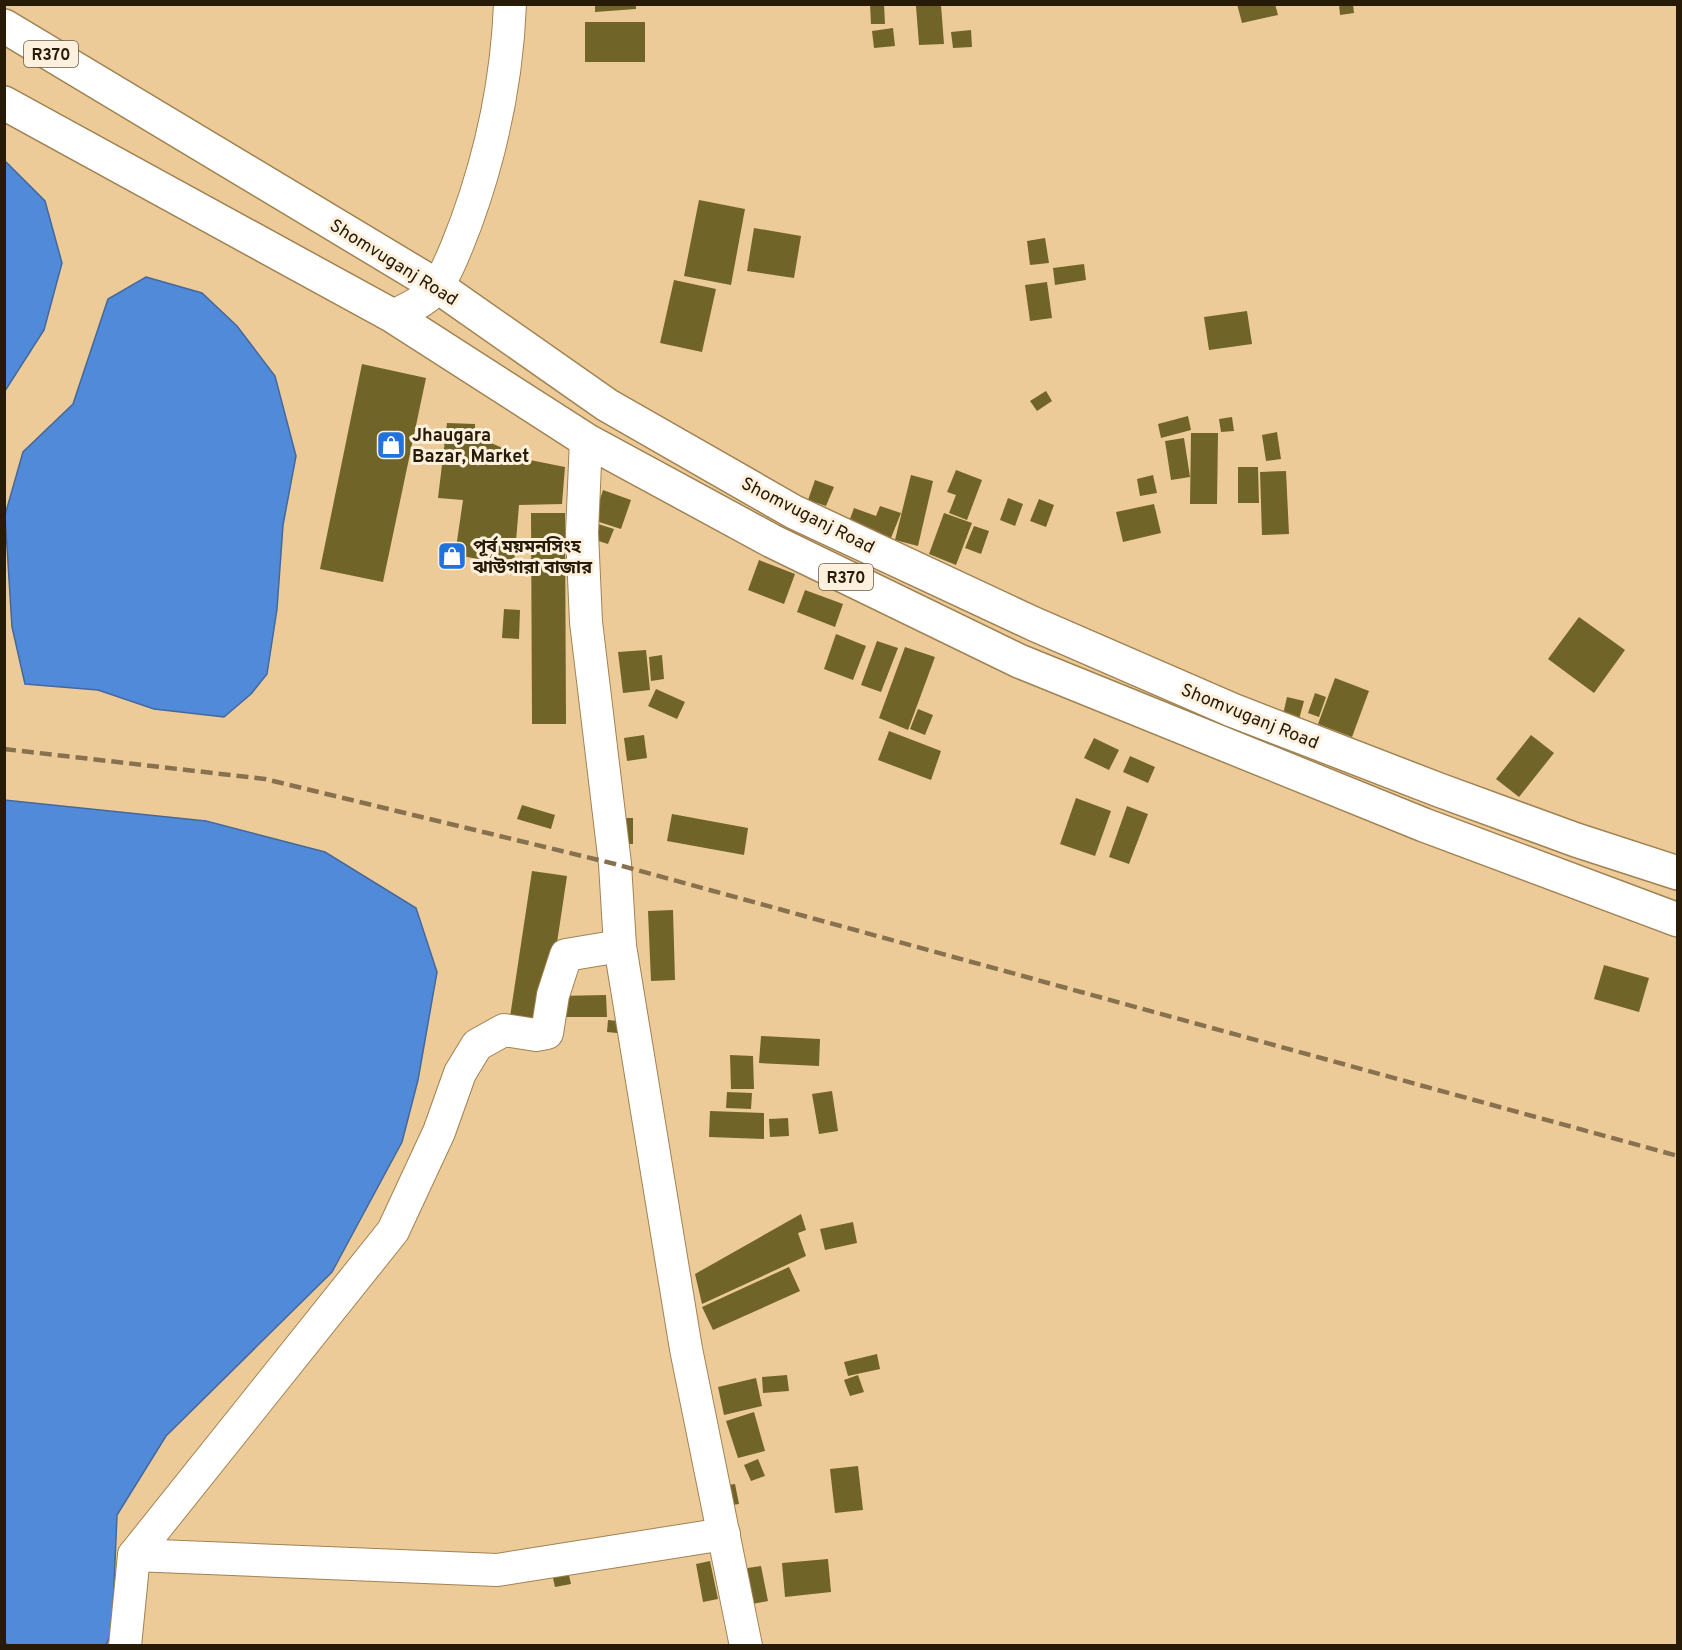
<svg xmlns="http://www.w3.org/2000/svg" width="1682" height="1650" font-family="Overpass,'Noto Sans Bengali',sans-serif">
	<rect width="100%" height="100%" fill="#edcb99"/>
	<g fill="#528ada" stroke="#45689a" stroke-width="1.5">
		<path d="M5,161L45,201L62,263L44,330L5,391Z"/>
		<path d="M146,277L202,293L237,326L275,376L296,456L283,525L277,609L267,674L251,694L224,717L154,709L98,690L25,684L12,627L5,515L23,452L73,404L108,299Z"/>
		<path d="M4,800L206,821L325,852L416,908L437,972L418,1080L402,1142L332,1272L166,1436L117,1515L112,1632L106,1645L9,1646L5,1642Z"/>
	</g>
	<g fill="#716428">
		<path d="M595,4H636V9L595,12Z"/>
		<path d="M870,4H884L885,24H871Z"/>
		<path d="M1237,4H1275L1278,15L1242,23Z"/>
		<path d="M1339,4H1353L1354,13L1340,15Z"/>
		<path d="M941,5L944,44L919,45L916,6Z"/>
		<rect x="585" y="22" width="60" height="40"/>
		<path d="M893,28L895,46L874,48L872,31Z"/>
		<path d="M971,30L972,47L953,48L951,32Z"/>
		<path d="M699,200L745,209L731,285L684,276Z"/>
		<path d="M754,228L801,236L794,278L747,271Z"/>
		<path d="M1045,238L1049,263L1030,265L1027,241Z"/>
		<path d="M1084,264L1086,280L1055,285L1053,268Z"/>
		<path d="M674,280L716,289L702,352L660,343Z"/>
		<path d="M1047,282L1052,318L1030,321L1025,285Z"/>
		<path d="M1247,311L1252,344L1209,350L1204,317Z"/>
		<path d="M362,364L426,378L383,582L320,569Z"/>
		<path d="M1046,391L1052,401L1037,411L1030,401Z"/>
		<path d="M1188,416L1191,430L1161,438L1158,424Z"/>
		<path d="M1232,417L1234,431L1221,432L1219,419Z"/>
		<path d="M447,423L475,424V436L530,460L565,467L562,504L519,505L514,565L455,555L463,500L438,498Z"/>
		<path d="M1277,432L1281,459L1266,461L1262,435Z"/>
		<path d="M1191,433H1218L1217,504H1190Z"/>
		<path d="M1184,438L1190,477L1171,480L1165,441Z"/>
		<path d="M1238,467H1258L1259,503H1238Z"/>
		<path d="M956,470L982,480L967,520L949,513L956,495L947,492Z"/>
		<path d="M1286,471L1289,534L1262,535L1260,472Z"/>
		<path d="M911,475L933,481L918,546L895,540Z"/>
		<path d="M1153,475L1157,493L1140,496L1137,479Z"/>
		<path d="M815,480L834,487L826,506L808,500Z"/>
		<path d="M603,490L631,500L621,529L593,520Z"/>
		<path d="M1008,498L1023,504L1015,526L1000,520Z"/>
		<path d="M1039,499L1054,505L1046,527L1030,521Z"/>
		<path d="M1154,504L1161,533L1123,542L1116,512Z"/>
		<path d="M880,506L901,513L889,543L847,527L854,508L876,516Z"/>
		<path d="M531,513H565L566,724H532Z"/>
		<path d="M944,513L972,523L956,565L929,554Z"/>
		<path d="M595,523L614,529L608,544L589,538Z"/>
		<path d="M974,526L989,531L981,554L965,548Z"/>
		<path d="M759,560L795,574L784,604L748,590Z"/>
		<path d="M805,590L843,604L835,627L797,612Z"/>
		<path d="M504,609L520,610L519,639L502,638Z"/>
		<path d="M1579,617L1625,650L1594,693L1548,659Z"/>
		<path d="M836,634L866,646L853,680L824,669Z"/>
		<path d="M877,641L898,648L881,692L861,685Z"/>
		<path d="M905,647L935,657L908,730L879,718Z"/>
		<path d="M646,650L650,690L623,693L618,652Z"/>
		<path d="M662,655L664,679L651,681L649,657Z"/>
		<path d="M1335,678L1369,691L1352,737L1318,724Z"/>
		<path d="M656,689L685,702L677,719L648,706Z"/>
		<path d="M1315,693L1326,697L1319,717L1308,713Z"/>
		<path d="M1287,697L1304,701L1298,723L1282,719Z"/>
		<path d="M918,709L933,715L925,735L910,729Z"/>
		<path d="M889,731L941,751L931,780L878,760Z"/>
		<path d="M644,735L647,758L627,761L624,738Z"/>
		<path d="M1531,735L1554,753L1519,797L1496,779Z"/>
		<path d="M1094,738L1119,750L1109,770L1084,758Z"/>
		<path d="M1130,756L1155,767L1148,783L1123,772Z"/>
		<path d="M1076,798L1111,811L1095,856L1060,844Z"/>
		<path d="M522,805L555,815L551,829L517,819Z"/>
		<path d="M1127,806L1148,814L1129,864L1109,857Z"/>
		<path d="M672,814L748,828L744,855L667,841Z"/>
		<path d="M615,818H633V844H614Z"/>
		<path d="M532,871L567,876L545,1023L510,1017Z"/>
		<path d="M673,910L675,980L651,981L648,911Z"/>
		<path d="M1604,965L1649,978L1639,1012L1594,999Z"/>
		<path d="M606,995L607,1017H558L557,996Z"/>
		<path d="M608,1020L618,1021L617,1033L607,1032Z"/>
		<path d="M761,1036L820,1039L819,1066L759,1063Z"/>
		<path d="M730,1055L753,1056L754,1089H731Z"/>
		<path d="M832,1091L838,1131L819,1134L812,1094Z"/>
		<path d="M727,1092L752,1093L751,1109L726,1108Z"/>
		<path d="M710,1111L764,1113V1139L709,1137Z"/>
		<path d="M788,1118L789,1136L770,1137L769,1119Z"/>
		<path d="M801,1214L806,1230L798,1233L806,1256L702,1304L695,1274Z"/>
		<path d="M853,1222L857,1243L825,1250L820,1229Z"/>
		<path d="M789,1267L800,1291L713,1330L702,1307Z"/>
		<path d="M877,1354L880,1369L848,1376L844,1362Z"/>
		<path d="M787,1375L789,1391L763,1393L762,1377Z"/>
		<path d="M858,1375L864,1392L850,1396L844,1380Z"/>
		<path d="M756,1378L762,1406L724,1415L718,1387Z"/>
		<path d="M754,1412L765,1451L738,1458L726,1421Z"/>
		<path d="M758,1459L765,1476L751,1481L744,1465Z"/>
		<path d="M858,1466L863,1510L835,1513L830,1469Z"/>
		<path d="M735,1484L739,1504L726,1506L721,1486Z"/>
		<path d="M828,1559L831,1592L785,1597L782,1563Z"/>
		<path d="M710,1561L718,1599L703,1602L696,1564Z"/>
		<path d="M567,1566L571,1584L555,1587L551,1569Z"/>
		<path d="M761,1566L768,1601L747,1605L741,1569Z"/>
	</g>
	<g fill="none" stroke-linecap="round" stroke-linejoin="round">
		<g stroke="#a18252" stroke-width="34">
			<g id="minor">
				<path d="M393,316C409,308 428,300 438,285C450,267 458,243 466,223C492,152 507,80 510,4"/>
				<path d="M586,440L582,533L586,622L615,864L620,946L686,1349L746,1646"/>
				<path d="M134,1555L497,1570L724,1534"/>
				<path d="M125,1646L134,1555L393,1231L439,1132L460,1073L477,1045L504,1030L536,1035L547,1033L553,995L566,955L620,946"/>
			</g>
		</g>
		<g stroke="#a18252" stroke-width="36">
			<g id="major">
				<path d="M4,26L437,286L607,405L794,512L1034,624L1232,710L1439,790L1576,840L1678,873"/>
				<path d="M4,103L393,316L586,440L772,541L1019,661L1424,825L1678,920"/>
			</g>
		</g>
		<use href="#minor" stroke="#fff" stroke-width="32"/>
		<use href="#major" stroke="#fff" stroke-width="33"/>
		<path stroke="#88714e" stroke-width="4.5" stroke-dasharray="12 6" stroke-linecap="butt" d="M4,749L265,779L615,864L1678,1156"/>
	</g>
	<defs>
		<g id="shop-square" transform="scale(1.5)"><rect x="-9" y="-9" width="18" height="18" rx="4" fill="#2172dc" stroke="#fdf0dc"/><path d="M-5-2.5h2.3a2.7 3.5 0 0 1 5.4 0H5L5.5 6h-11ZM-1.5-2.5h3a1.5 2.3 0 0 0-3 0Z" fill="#fff"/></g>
	</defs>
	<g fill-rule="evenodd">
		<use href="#shop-square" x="391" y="445"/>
		<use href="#shop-square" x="452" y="556"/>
	</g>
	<g text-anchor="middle" stroke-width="6" stroke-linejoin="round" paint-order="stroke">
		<g fill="#fdf0dc" stroke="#675a46" stroke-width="1.5">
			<rect x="24" y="41" width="54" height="26" rx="4.5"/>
			<rect x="819" y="564" width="54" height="26" rx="4.5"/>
		</g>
		<g font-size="16" font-weight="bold" fill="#271a06">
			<text x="51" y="60">R370</text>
			<text x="846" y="583">R370</text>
		</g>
		<g font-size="18" fill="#271a06" stroke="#fdf0dc">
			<text transform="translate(394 262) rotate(32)" y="6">Shomvuganj Road</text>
			<text transform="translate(808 515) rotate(27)" y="6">Shomvuganj Road</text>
			<text transform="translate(1250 716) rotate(22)" y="6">Shomvuganj Road</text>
		</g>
		<g font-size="18" font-weight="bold" fill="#271a06" stroke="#fdf0dc" text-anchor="start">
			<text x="412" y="441">Jhaugara<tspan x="412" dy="21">Bazar, Market</tspan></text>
			<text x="473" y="552">পূর্ব ময়মনসিংহ<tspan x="473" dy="21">ঝাউগারা বাজার</tspan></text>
		</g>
	</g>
	<rect width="1682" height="1650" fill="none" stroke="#271a06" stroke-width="12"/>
</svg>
